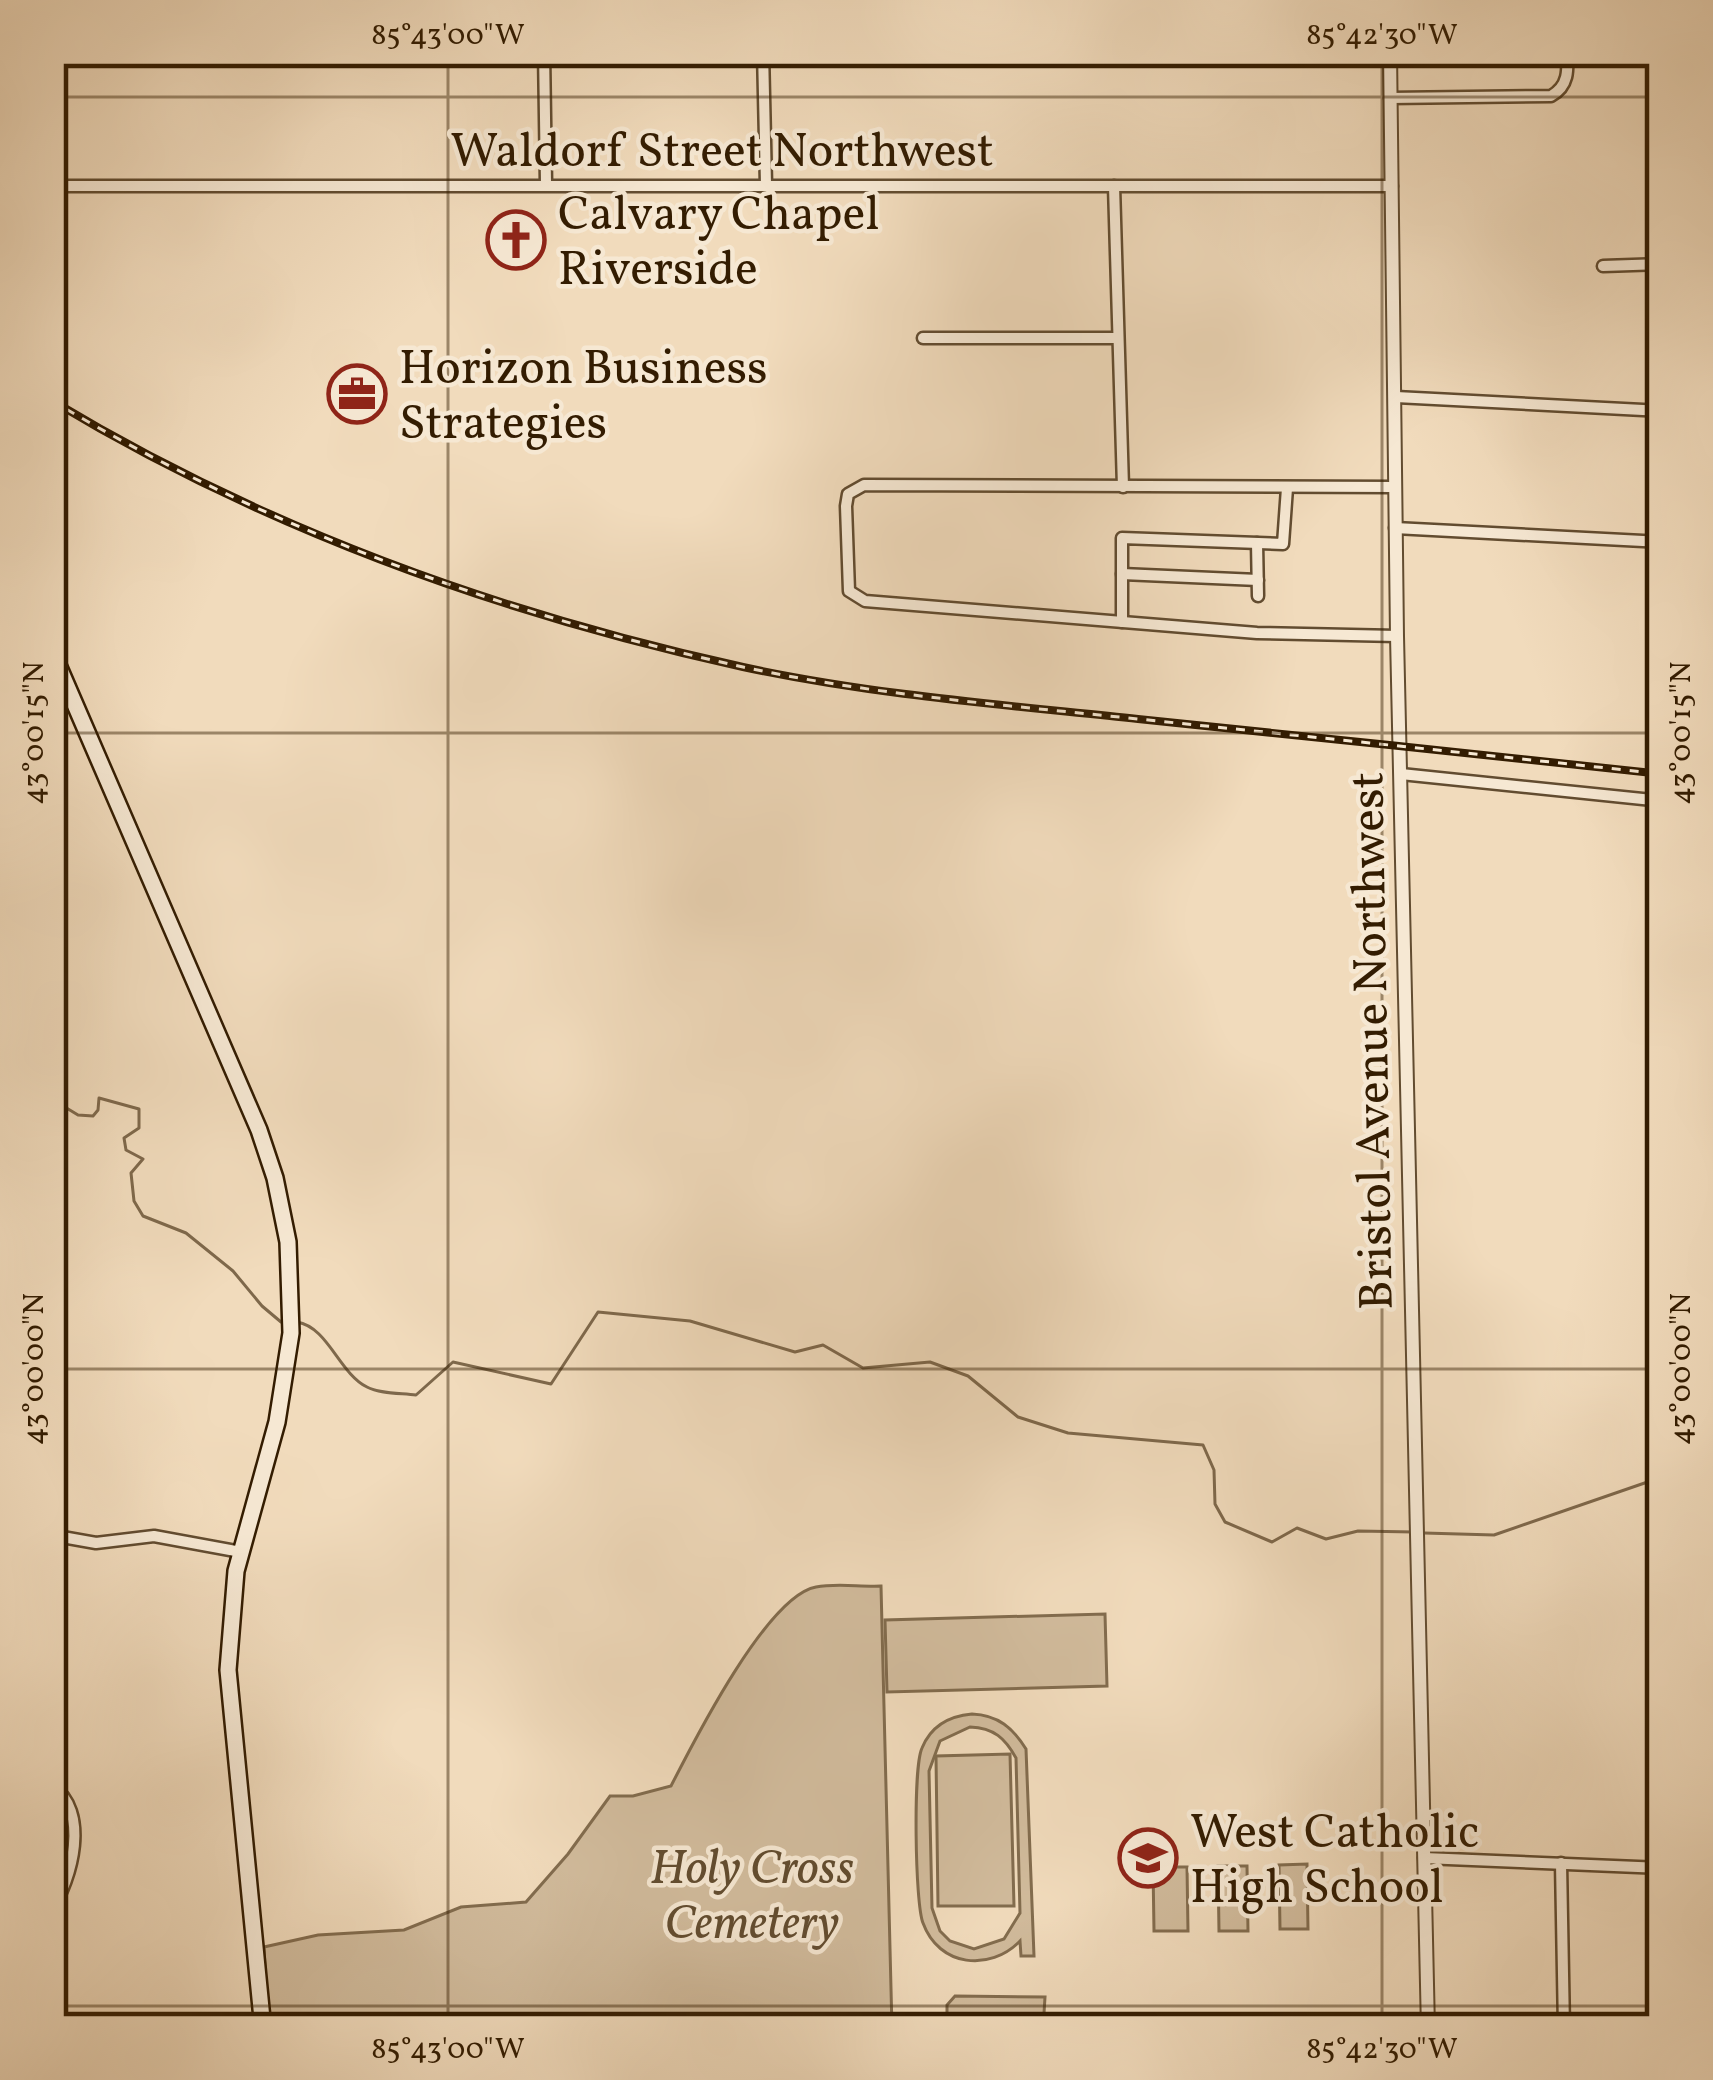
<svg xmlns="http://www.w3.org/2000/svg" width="1713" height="2080" font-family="Vollkorn,serif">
	<rect width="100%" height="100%" fill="#f1dbbc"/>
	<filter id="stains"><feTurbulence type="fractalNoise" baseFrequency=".00167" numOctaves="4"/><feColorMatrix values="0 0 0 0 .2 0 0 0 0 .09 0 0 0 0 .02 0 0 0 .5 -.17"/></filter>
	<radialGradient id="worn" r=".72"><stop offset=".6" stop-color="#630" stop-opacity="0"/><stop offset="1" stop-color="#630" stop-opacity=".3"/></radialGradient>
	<g fill="#d1bb9c" stroke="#826c4e" stroke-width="3" fill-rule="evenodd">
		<path d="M881,1586L892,2029H268L264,1947L318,1935L404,1930L461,1907L526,1902L568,1854L610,1796H633L671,1786C694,1741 767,1596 816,1587C836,1583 860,1587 881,1586Z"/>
		<path d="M1105,1614L1107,1686L887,1692L885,1620Z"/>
		<path d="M972,1714C998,1715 1013,1728 1026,1749L1034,1956H1021L1020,1941C990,1972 939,1967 923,1923C915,1903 913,1768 922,1748C931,1726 949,1716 972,1714ZM970,1727C994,1728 1005,1738 1016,1758L1020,1913L1004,1939L974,1949L950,1941L940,1931L932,1908L929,1771L940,1741Z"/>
		<path d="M1010,1754L1014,1906H938L936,1756Z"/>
		<path d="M1307,1864L1308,1929H1280L1279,1865Z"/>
		<path d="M1218,1866H1247L1248,1931H1219Z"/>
		<path d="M1153,1867H1187L1188,1931H1154Z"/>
		<path d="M955,1996L1045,1997L1043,2029H947V2005Z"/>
	</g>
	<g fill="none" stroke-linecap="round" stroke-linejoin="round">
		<g stroke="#7e684b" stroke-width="3">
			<path d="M51,1079L55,1101L78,1115L93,1116L98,1110L99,1098L139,1109V1128L124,1138L126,1150L143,1159L131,1173L134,1201L143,1216L186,1233L233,1271L262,1306L281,1322H287"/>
			<path d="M297,1322C328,1327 339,1373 367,1387C380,1394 402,1393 416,1395L453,1362L551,1384L598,1312L690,1321L795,1352L823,1345L863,1368L930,1362L968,1376L1018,1417L1068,1433L1203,1445L1214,1470L1215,1504L1225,1522L1272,1542L1297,1528L1326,1539L1358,1531L1414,1532"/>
			<path d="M1424,1533L1494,1535L1662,1477"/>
		</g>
		<g stroke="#624c30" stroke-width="15">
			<g id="minor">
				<path d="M544,51L546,184"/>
				<path d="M763,51L766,185"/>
				<path d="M1390,98L1551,96C1569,86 1568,70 1567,51"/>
				<path d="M51,186H1392"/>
				<path d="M1114,186L1123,487"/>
				<path d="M1603,266L1662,264"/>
				<path d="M923,338H1117"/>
				<path d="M1396,397L1662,411"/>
				<path d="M1395,487L864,485L848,494L846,506L849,591L865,601L1257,633L1397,636"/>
				<path d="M1395,528L1662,542"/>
				<path d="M1257,543L1258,596"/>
				<path d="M1122,574L1258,580"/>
				<path d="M1122,622V538L1283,544L1287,488"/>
				<path d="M1401,774L1662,801"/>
				<path d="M51,1535L96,1543L154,1536L241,1552"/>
				<path d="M51,1785C91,1811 72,1879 51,1911"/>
				<path d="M1424,1858L1662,1868"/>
				<path d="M1561,1863L1564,2029"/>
			</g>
		</g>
		<g stroke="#624c30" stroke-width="16">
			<path id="tertiary" d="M1390,51L1397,636L1428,2029"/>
		</g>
		<g stroke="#331c01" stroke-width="20">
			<path id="secondary" d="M51,649L259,1130L275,1178L288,1242L291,1333L277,1422L236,1571L228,1670L263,2029"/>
		</g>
		<use href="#minor" stroke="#f6e8d3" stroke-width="10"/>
		<use href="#tertiary" stroke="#f6e8d3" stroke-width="12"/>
		<use href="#secondary" stroke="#f6e8d3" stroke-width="15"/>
		<g stroke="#331c01" stroke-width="8">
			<path id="rail" d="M51,400C263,528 502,614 743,667C873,695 1006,705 1138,719C1313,737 1487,755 1662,774"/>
		</g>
		<use href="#rail" stroke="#f6e8d3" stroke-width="3" stroke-dasharray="9" stroke-linecap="butt"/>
	</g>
	<path fill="none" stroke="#331c01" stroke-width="3" stroke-opacity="0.45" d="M448,51V2029M1382,51V2029M51,97H1662M51,733H1662M51,1369H1662M51,2006H1662"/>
	<defs>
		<g id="church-ring" transform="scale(3)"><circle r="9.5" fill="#f6e8d3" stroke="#8f2418" stroke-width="1.5"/><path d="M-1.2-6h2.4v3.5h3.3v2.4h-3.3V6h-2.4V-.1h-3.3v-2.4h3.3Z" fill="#8f2418"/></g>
		<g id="office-ring" transform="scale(3)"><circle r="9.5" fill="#f6e8d3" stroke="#8f2418" stroke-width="1.5"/><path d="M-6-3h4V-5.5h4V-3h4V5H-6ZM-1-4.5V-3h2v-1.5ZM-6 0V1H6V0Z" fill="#8f2418"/></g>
		<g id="school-ring" transform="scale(3)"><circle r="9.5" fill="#f6e8d3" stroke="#8f2418" stroke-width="1.5"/><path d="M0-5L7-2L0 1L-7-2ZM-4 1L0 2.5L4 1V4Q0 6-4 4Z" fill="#8f2418"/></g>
	</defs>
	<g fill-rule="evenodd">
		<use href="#church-ring" x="516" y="240"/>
		<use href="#office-ring" x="357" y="394"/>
		<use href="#school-ring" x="1148" y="1858"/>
	</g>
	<g text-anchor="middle" stroke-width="9" stroke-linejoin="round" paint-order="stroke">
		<g font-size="48" fill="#331c01" stroke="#f6e8d3">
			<text x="722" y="166">Waldorf Street Northwest</text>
			<text transform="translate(1370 1041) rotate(-91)" y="17">Bristol Avenue Northwest</text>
		</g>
		<g font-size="48" fill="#331c01" stroke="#f6e8d3" text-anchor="start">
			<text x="558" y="229">Calvary Chapel<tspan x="558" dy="55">Riverside</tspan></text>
			<text x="399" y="383">Horizon Business<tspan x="399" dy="55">Strategies</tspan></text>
			<text x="1190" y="1847">West Catholic<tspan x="1190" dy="55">High School</tspan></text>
		</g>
		<g font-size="48" font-style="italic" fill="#624c30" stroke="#f6e8d3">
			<text x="752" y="1883">Holy Cross<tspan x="752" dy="55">Cemetery</tspan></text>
		</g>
	</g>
	<rect width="1713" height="2080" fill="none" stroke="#f1dbbc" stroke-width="132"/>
	<rect x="66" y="66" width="1581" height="1948" fill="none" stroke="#331c01" stroke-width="4.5"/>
	<g font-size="30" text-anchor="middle" fill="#331c01">
		<text x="448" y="44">85°43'00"W</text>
		<text x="1382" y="44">85°42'30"W</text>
		<text transform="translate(33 733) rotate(-90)" y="10">43°00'15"N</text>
		<text transform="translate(1680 733) rotate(-90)" y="10">43°00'15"N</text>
		<text transform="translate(33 1369) rotate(-90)" y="10">43°00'00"N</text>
		<text transform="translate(1680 1369) rotate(-90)" y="10">43°00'00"N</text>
		<text x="448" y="2058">85°43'00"W</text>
		<text x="1382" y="2058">85°42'30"W</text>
	</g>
	<rect width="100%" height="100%" filter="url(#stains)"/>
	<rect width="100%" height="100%" fill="url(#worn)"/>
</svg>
